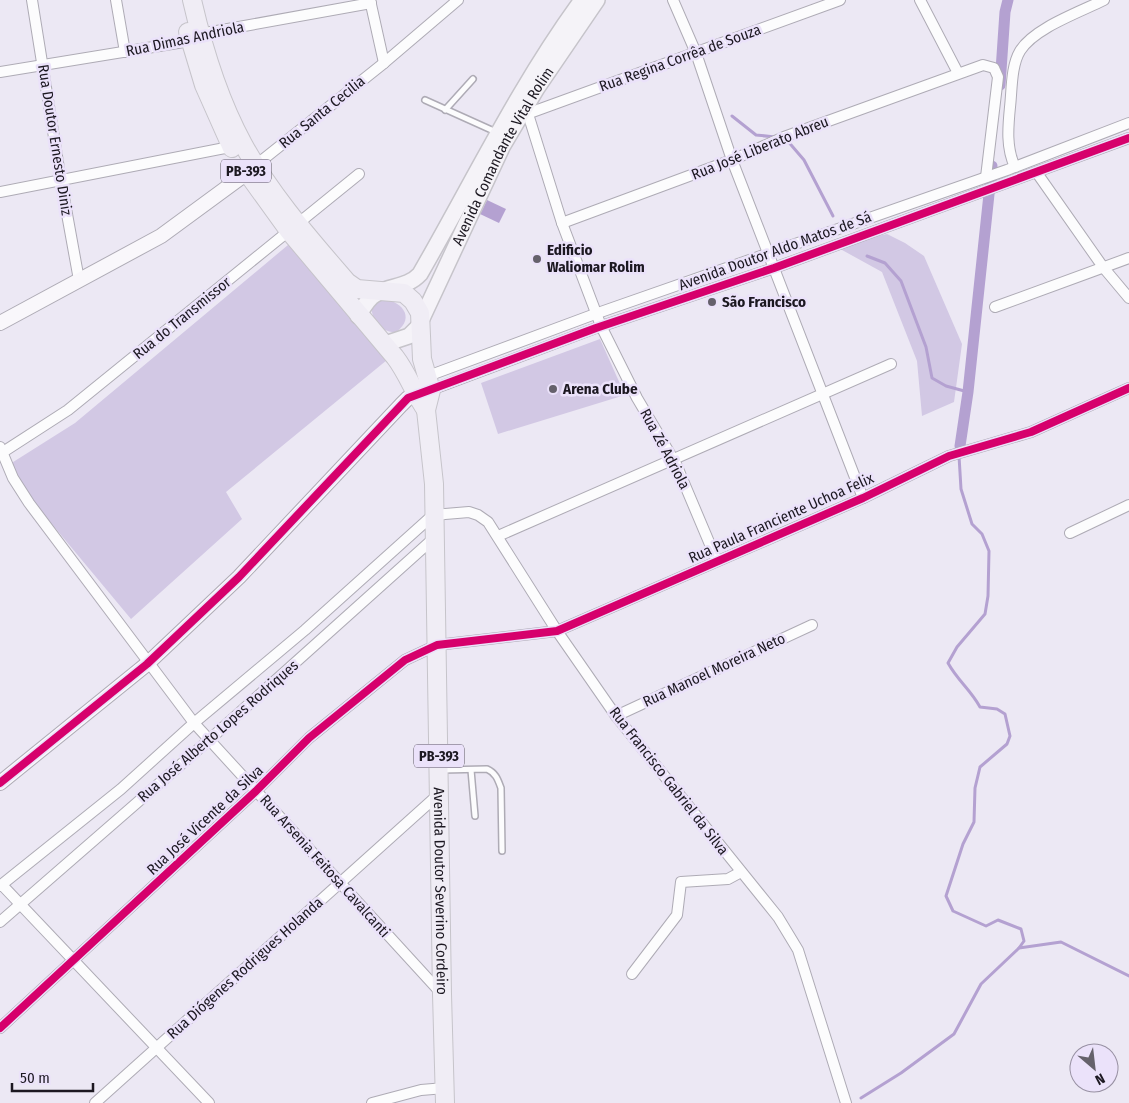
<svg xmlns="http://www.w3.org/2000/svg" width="1129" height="1103" font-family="'Fira Sans Condensed',sans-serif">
	<rect width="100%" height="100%" fill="#ece8f4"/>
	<g fill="#d2c8e4">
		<path d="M887,234L905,243L924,256L962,344L954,402L922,416L917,361L882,272L833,245Z"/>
		<path d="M294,240L387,360L226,492L242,519L131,619L16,481L10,464L75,423Z"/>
		<path d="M380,299C400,299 417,317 396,332C381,333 372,320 371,306Z"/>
		<path d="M600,339L625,395L498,434L481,383Z"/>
	</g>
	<path fill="#b4a1d1" d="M487,200L506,209L499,223L480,214Z"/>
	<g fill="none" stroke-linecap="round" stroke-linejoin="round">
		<g stroke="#b4a1d1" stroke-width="3">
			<path d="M732,116L756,135L775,137"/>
			<path d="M786,139L804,160L833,216"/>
			<path d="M867,256L885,263L901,281L926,347L932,378L946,386L968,392"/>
			<path d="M959,456L961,489L972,524L982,534L989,551L988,596L985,614L957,647L948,663C958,681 970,689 980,707L997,709L1005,714L1010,736L1007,744L980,767L975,788L974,822L963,844L946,896L953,911L986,926L998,920L1021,929L1024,941L1019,948"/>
			<path d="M861,1098L901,1073L954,1034L981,984L1019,948L1061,942L1129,976"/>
		</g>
		<g stroke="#b4a1d1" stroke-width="11">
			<path d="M1000,85L1005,12L1008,0"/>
			<path d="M960,446L968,392L992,166"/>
		</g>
		<g stroke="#aeabb5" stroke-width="8">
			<g id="lane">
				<path d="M425,100L496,132"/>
				<path d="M445,110L473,79"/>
				<path d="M442,770L487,769C496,773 498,780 501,788L502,851"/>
				<path d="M471,770L475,816"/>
			</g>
		</g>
		<g stroke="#aeabb5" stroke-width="12">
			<g id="street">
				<path d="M32,0L61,181L79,280"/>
				<path d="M116,0L125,52"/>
				<path d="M370,0L384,63"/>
				<path d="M673,0L696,53L732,160L863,498"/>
				<path d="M920,0L958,73"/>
				<path d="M0,72L190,41L200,34L371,3"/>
				<path d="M528,114L562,223L601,326L637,398L676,464L717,561"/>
				<path d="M524,115L840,0"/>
				<path d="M256,165L384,63L458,0"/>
				<path d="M1015,167C1006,148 1008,127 1010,107C1012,90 1011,66 1020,51C1034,28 1080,12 1104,0"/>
				<path d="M1037,173L1103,267L1129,298"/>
				<path d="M0,192L235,146"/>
				<path d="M562,223L732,160L784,137L983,65L994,68L998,77L986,177"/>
				<path d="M995,307L1129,258"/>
				<path d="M428,376L595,314L1007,170L1129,123"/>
				<path d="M431,390L596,328L774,268L1129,138"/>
				<path d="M0,447L13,478L29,503L194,723L441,993"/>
				<path d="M0,454L68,410L359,174"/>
				<path d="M1070,533L1129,505"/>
				<path d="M498,536L891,364"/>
				<path d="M616,716L812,625"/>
				<path d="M2,885L209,1103"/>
				<path d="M0,886L121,789L194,723L305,630L433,515L469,512L478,515L488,522L557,631L616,716L778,917L798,950L846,1103"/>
				<path d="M0,922L209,740L433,539"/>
				<path d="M632,974L677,915L681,882L728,879L741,872"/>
				<path d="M0,1028L256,791L309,738L405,660L437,645L557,631L863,498L949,456L1031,432L1129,388"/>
				<path d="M95,1103L439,794"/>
				<path d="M372,1103L421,1090L445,1088"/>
			</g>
		</g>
		<g stroke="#aeabb5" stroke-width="16">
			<g id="secondary">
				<path d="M0,323L161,236L255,167"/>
				<path d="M0,783L147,664L239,577L401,405L408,398L425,392"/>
			</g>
		</g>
		<g stroke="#c6c4ca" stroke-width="18">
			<g id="primary">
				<path d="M358,316C363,308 368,298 376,294C391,285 407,288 420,274C473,182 519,86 582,0"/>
				<path id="s1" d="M385,344L409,336L418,327L502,147L537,88L597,0"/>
			</g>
		</g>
		<g stroke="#c6c4ca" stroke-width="20">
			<g id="highway">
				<path id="s2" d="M192,0C203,48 219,100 243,144C270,194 310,239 347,282L357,289L404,293L413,301L420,313L422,359L431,390L426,410L434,484L442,994L445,1103"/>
				<path d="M188,32L204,85L232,148"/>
				<path d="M245,170L289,231L395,357C408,374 414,393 426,410"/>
			</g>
		</g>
		<use href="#lane" stroke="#fcfcfd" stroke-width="5"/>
		<use href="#street" stroke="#fcfcfd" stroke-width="10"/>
		<use href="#secondary" stroke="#f9f7fb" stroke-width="14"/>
		<use href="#primary" stroke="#f5f3f8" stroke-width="15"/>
		<use href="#highway" stroke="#f0edf5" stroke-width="18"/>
		<g stroke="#ebe2fa" stroke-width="11">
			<g id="cycleway">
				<path d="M0,783L147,664L239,577L408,398L596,328L774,268L1129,138"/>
				<path d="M0,1028L256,791L309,738L405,660L437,645L557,631L863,498L949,456L1031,432L1129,388"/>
			</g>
		</g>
		<use href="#cycleway" stroke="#d6006c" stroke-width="8"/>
	</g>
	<g fill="#65616b" stroke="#ebe2fa" stroke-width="2">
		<circle cx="537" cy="259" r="5"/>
		<circle cx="712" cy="302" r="5"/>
		<circle cx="553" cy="389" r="5"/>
	</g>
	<g text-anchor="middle" stroke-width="5" stroke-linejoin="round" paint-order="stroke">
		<g fill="#ebe2fa" stroke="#5a5562" stroke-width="1">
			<rect x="221" y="159.5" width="50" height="23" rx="4"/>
			<rect x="414" y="744.5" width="50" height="23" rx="4"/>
		</g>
		<g font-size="14" font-weight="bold" fill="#1c1821">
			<text x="246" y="176">PB-393</text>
			<text x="439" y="761">PB-393</text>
		</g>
		<g font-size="15" fill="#1c1821" stroke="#ebe2fa">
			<text transform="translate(185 39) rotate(-12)" y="5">Rua Dimas Andriola</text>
			<text transform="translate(680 58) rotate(-20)" y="5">Rua Regina Corrêa de Souza</text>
			<text transform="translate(322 112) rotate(-39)" y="5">Rua Santa Cecilia</text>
			<text transform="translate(55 140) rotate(81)" y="5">Rua Doutor Ernesto Diniz</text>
			<text transform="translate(760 148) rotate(-22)" y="5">Rua José Liberato Abreu</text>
			<text dy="5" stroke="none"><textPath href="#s1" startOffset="229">Avenida Comandante Vital Rolim</textPath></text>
			<text transform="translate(775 251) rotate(-20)" y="5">Avenida Doutor Aldo Matos de Sá</text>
			<text transform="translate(182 318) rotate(-39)" y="5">Rua do Transmissor</text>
			<text transform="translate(665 449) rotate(62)" y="5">Rua Zé Adriola</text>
			<text transform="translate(781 518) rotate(-24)" y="5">Rua Paula Franciente Uchoa Felix</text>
			<text transform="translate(714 670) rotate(-25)" y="5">Rua Manoel Moreira Neto</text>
			<text transform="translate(218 731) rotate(-41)" y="5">Rua José Alberto Lopes Rodriques</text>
			<text transform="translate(669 781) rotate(52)" y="5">Rua Francisco Gabriel da Silva</text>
			<text transform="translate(205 820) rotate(-43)" y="5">Rua José Vicente da Silva</text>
			<text transform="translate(325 866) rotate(48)" y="5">Rua Arsenia Feitosa Cavalcanti</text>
			<text dy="5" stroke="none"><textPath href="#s2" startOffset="992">Avenida Doutor Severino Cordeiro</textPath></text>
			<text transform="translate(245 968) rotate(-42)" y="5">Rua Diógenes Rodrigues Holanda</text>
		</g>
		<g font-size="15" font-weight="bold" fill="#1c1821" stroke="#ebe2fa" text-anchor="start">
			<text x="547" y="255">Edificio<tspan x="547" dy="17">Waliomar Rolim</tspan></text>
			<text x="722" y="307">São Francisco</text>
			<text x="563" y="394">Arena Clube</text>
		</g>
	</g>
	<g transform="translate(1094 1068) rotate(152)"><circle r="24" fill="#ebe2fa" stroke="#9891a3"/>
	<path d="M0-4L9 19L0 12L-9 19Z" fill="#65616b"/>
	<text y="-8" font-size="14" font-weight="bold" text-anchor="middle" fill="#1c1821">N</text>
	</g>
	<path d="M12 1083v8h81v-8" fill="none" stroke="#1c1821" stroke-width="2.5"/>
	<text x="20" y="1083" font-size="15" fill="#1c1821" stroke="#ebe2fa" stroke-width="4" paint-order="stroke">50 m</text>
</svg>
